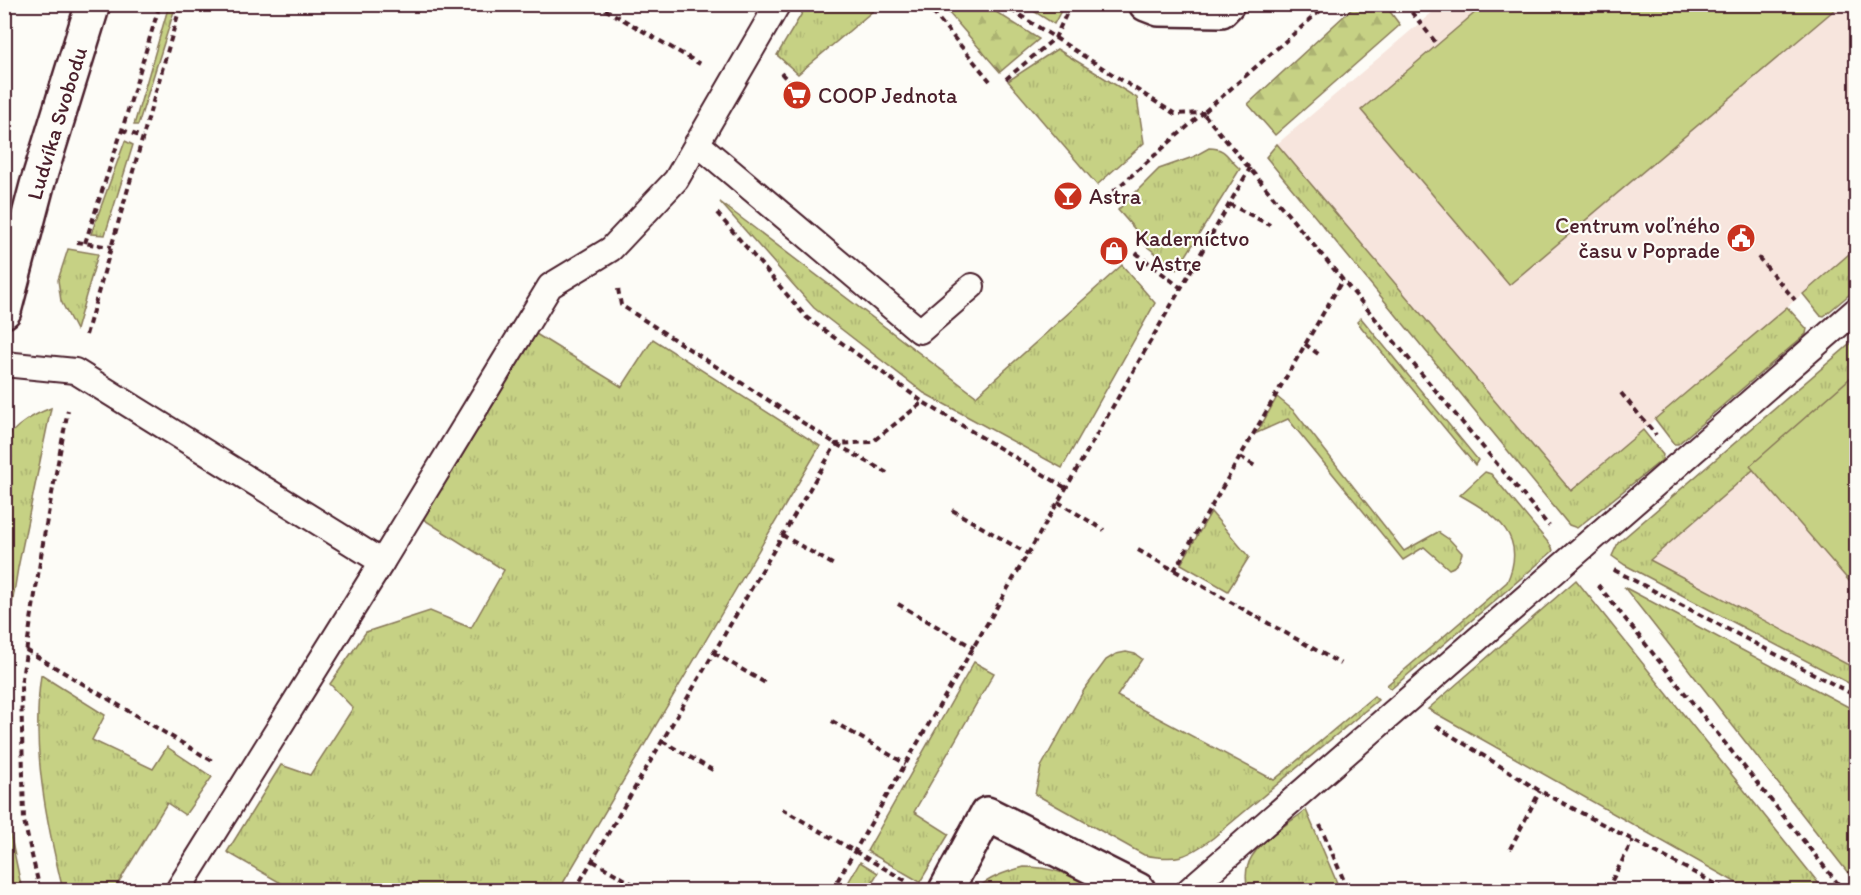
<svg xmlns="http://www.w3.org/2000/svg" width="1861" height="895" font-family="Itim,sans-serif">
	<defs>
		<pattern id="grass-tufts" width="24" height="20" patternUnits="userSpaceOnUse" patternTransform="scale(1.5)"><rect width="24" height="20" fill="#c6d184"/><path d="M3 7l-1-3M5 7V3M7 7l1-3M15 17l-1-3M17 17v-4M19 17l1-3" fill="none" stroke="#acb372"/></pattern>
		<pattern id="forest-firs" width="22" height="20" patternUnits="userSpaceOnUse" patternTransform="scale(1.5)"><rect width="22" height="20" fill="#c6d184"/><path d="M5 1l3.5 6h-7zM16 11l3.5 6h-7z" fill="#acb372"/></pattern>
	</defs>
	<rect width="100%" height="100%" fill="#fdfcf7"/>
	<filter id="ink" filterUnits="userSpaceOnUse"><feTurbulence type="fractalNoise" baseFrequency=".0167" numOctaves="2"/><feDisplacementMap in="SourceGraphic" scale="12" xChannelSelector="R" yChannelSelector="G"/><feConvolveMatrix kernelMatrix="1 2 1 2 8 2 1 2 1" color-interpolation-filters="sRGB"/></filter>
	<g filter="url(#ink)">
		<g fill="#f7e5dd">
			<path d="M1441,5H1856V248L1571,491L1277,144Z"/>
			<path d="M1856,373V669L1650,560Z"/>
		</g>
		<g fill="url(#grass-tufts)" stroke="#887858" stroke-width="1.5">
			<path d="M169,5H176L138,125H134Z"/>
			<path d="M807,5V4L880,5L798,74L777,55Z"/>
			<path d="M1024,5H1064L1054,24Z"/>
			<path d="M1057,49L1137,98L1144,143L1097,185L1008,81Z"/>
			<path d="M125,141L133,145L105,235L91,234Z"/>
			<path d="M1277,144L1571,491L1643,430L1663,455L1662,460L1577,528L1569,525L1266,157Z"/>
			<path d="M1209,148C1227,148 1227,158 1240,169L1177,270L1145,245L1147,243L1118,210L1159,169L1193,157Z"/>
			<path d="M720,202L976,396L1122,265L1155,303L1062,468L924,393L814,308Z"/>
			<path d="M1856,248V289L1824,316L1820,315L1803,294Z"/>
			<path d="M68,249L98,254L76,330L61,301L58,280Z"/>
			<path d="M1787,307L1807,329L1806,334L1678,444H1674L1655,419Z"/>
			<path d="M1361,318L1478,460L1475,465L1357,322Z"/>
			<path d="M536,334L622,387L653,339L820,446L559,890H293L227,852L281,765L310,775L353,708L330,684L366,632L430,611L471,628L504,570L423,519Z"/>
			<path d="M1856,339V380L1650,560L1856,669V687L1625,565L1612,556L1618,543Z"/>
			<path d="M1277,397L1294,411L1404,551L1438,532L1450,540L1462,553C1460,561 1457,567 1449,569L1424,547L1403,560L1288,419L1257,433Z"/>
			<path d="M51,408L18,568L5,648V442C13,426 35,414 51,408Z"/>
			<path d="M1485,472L1491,474L1552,547L1553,551L1391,689L1387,685L1507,582C1528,536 1497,516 1460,495Z"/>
			<path d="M1211,512L1249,557L1228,591L1181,564Z"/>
			<path d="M1576,580L1824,890H1749L1428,709Z"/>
			<path d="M1624,587L1856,711V883Z"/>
			<path d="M1126,652L1135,654L1142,659L1117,696L1274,780L1374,696L1378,700L1213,838C1186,858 1177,861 1144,855L1035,794L1041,767L1084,690L1106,660L1116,654Z"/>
			<path d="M974,662L994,673L914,812L949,834L920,882L867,851Z"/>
			<path d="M41,675L105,715L92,740L153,769L167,747L212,777L185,815L167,803L114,890H63C46,821 31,746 41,675Z"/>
			<path d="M4,804L22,890H5Z"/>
			<path d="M1306,810L1340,890H1248C1246,882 1245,871 1249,862C1258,841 1288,824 1306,810Z"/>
			<path d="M860,862L878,873L867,890H844Z"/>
			<path d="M1024,867C1057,867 1073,877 1101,890H975C990,877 1005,872 1024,867Z"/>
		</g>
		<g fill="url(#forest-firs)" stroke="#887858" stroke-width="1.5">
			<path d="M1357,4L1385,5L1400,25L1275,135L1248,104Z"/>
			<path d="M942,5H985L1039,39L1000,72Z"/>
		</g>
		<g fill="#c6d184" stroke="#887858" stroke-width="1.5">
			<path d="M1484,5V4L1840,5L1509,285L1361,110Z"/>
			<path d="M1856,373V589L1750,466Z"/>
		</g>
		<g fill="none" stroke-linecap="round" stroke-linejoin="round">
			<g stroke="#4a1f2b" stroke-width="28">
				<g id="lane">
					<path d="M697,143L920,331L972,286"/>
					<path d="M4,364L75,371L382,562L178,890"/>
					<path d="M382,562L550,286L611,249L676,180L778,4"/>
					<path d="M1189,890L1856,310"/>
				</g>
			</g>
			<g stroke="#4a1f2b" stroke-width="38">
				<g id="street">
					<path d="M1146,4L1159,9L1221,10L1227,4"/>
					<path id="s1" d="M4,311L37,185L93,4"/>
					<path d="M946,890L987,814L1138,890"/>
				</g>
			</g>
			<g stroke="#4a1f2b" stroke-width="4" stroke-dasharray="6 4.5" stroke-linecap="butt">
				<path d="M596,4L700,64"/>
				<path d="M926,4L990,81"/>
				<path d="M1002,4L1175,114L1203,113L1107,197"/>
				<path d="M1328,4L1203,113L1549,526"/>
				<path d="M1405,4L1437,44"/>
				<path d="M781,73L790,83"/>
				<path d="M1006,79L1055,38L1071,4"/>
				<path d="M122,130L142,137"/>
				<path d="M1229,204L1270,225"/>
				<path d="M717,213L806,317L923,402"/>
				<path d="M77,242L111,247"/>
				<path d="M85,243L122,130L160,4"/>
				<path d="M1136,253L1181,288"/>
				<path d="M1758,257L1795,300"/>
				<path d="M618,289L621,305L836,444L887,473"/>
				<path d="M86,335L181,4"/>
				<path d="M1305,344L1321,356"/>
				<path d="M1621,393L1656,435"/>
				<path d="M1240,457L1255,466"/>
				<path d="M1058,502L1104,530"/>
				<path d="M952,510L1028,554"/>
				<path d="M782,535L834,565"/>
				<path d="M1138,550L1341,664"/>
				<path d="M1614,570L1856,696"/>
				<path d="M1174,571L1343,279"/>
				<path d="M1598,585L1843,890"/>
				<path d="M898,604L974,648"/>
				<path d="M26,650L214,762"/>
				<path d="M714,653L767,684"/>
				<path d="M832,721L906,764"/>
				<path d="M1436,726L1540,791L1727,890"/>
				<path d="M662,741L716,772"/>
				<path d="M782,809L906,881"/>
				<path d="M1320,825L1348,890"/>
				<path d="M1510,849L1540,791"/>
				<path d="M593,861L643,890"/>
				<path d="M40,890L24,821L21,685L45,530L68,410"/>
				<path d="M575,890L836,444L872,442L923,402L1066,488"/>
				<path d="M832,890L1058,502L1250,168"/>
				<path d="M1607,890L1633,840"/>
			</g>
			<use href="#lane" stroke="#fdfcf7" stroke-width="24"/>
			<use href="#street" stroke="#fdfcf7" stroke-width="33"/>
		</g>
	</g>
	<defs>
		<g id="supermarket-disc" transform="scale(1.5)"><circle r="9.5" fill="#c8321e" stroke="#fdfcf7"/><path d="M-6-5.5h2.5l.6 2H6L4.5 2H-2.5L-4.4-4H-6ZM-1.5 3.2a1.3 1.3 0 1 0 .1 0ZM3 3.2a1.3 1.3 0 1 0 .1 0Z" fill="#fff"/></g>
		<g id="bar-disc" transform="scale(1.5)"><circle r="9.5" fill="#c8321e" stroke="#fdfcf7"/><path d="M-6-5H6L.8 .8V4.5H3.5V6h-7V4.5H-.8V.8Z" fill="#fff"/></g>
		<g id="civic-disc" transform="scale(1.5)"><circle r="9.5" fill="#c8321e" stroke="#fdfcf7"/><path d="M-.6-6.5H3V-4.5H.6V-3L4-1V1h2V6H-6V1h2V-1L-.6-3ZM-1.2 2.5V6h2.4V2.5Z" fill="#fff"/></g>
		<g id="shop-disc" transform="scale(1.5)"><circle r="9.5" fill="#c8321e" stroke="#fdfcf7"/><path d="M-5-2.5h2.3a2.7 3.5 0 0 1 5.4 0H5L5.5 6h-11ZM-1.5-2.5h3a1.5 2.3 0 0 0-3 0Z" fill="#fff"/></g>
	</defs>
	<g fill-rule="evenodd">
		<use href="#supermarket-disc" x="797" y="95"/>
		<use href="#bar-disc" x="1068" y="196"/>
		<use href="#civic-disc" x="1741" y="238"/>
		<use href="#shop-disc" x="1114" y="251"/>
	</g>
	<g text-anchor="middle" stroke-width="4.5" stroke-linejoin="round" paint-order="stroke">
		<g font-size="22" fill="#4a1f2b" stroke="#fdfcf7" text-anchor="start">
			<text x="818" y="103">COOP Jednota</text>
			<text x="1089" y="204">Astra</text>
			<text x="1720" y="233" text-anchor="end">Centrum voľného<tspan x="1720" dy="25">času v Poprade</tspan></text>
			<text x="1135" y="246">Kaderníctvo<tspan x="1135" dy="25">v Astre</tspan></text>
		</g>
		<g font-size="22" fill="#4a1f2b" stroke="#fdfcf7">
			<text dy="8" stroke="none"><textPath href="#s1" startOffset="195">Ludvíka Svobodu</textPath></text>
		</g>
	</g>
	<rect width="1861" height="895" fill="none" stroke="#fdfcf7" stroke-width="24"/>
	<rect x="12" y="12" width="1837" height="871" fill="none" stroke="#4a1f2b" stroke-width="2" filter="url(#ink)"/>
</svg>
